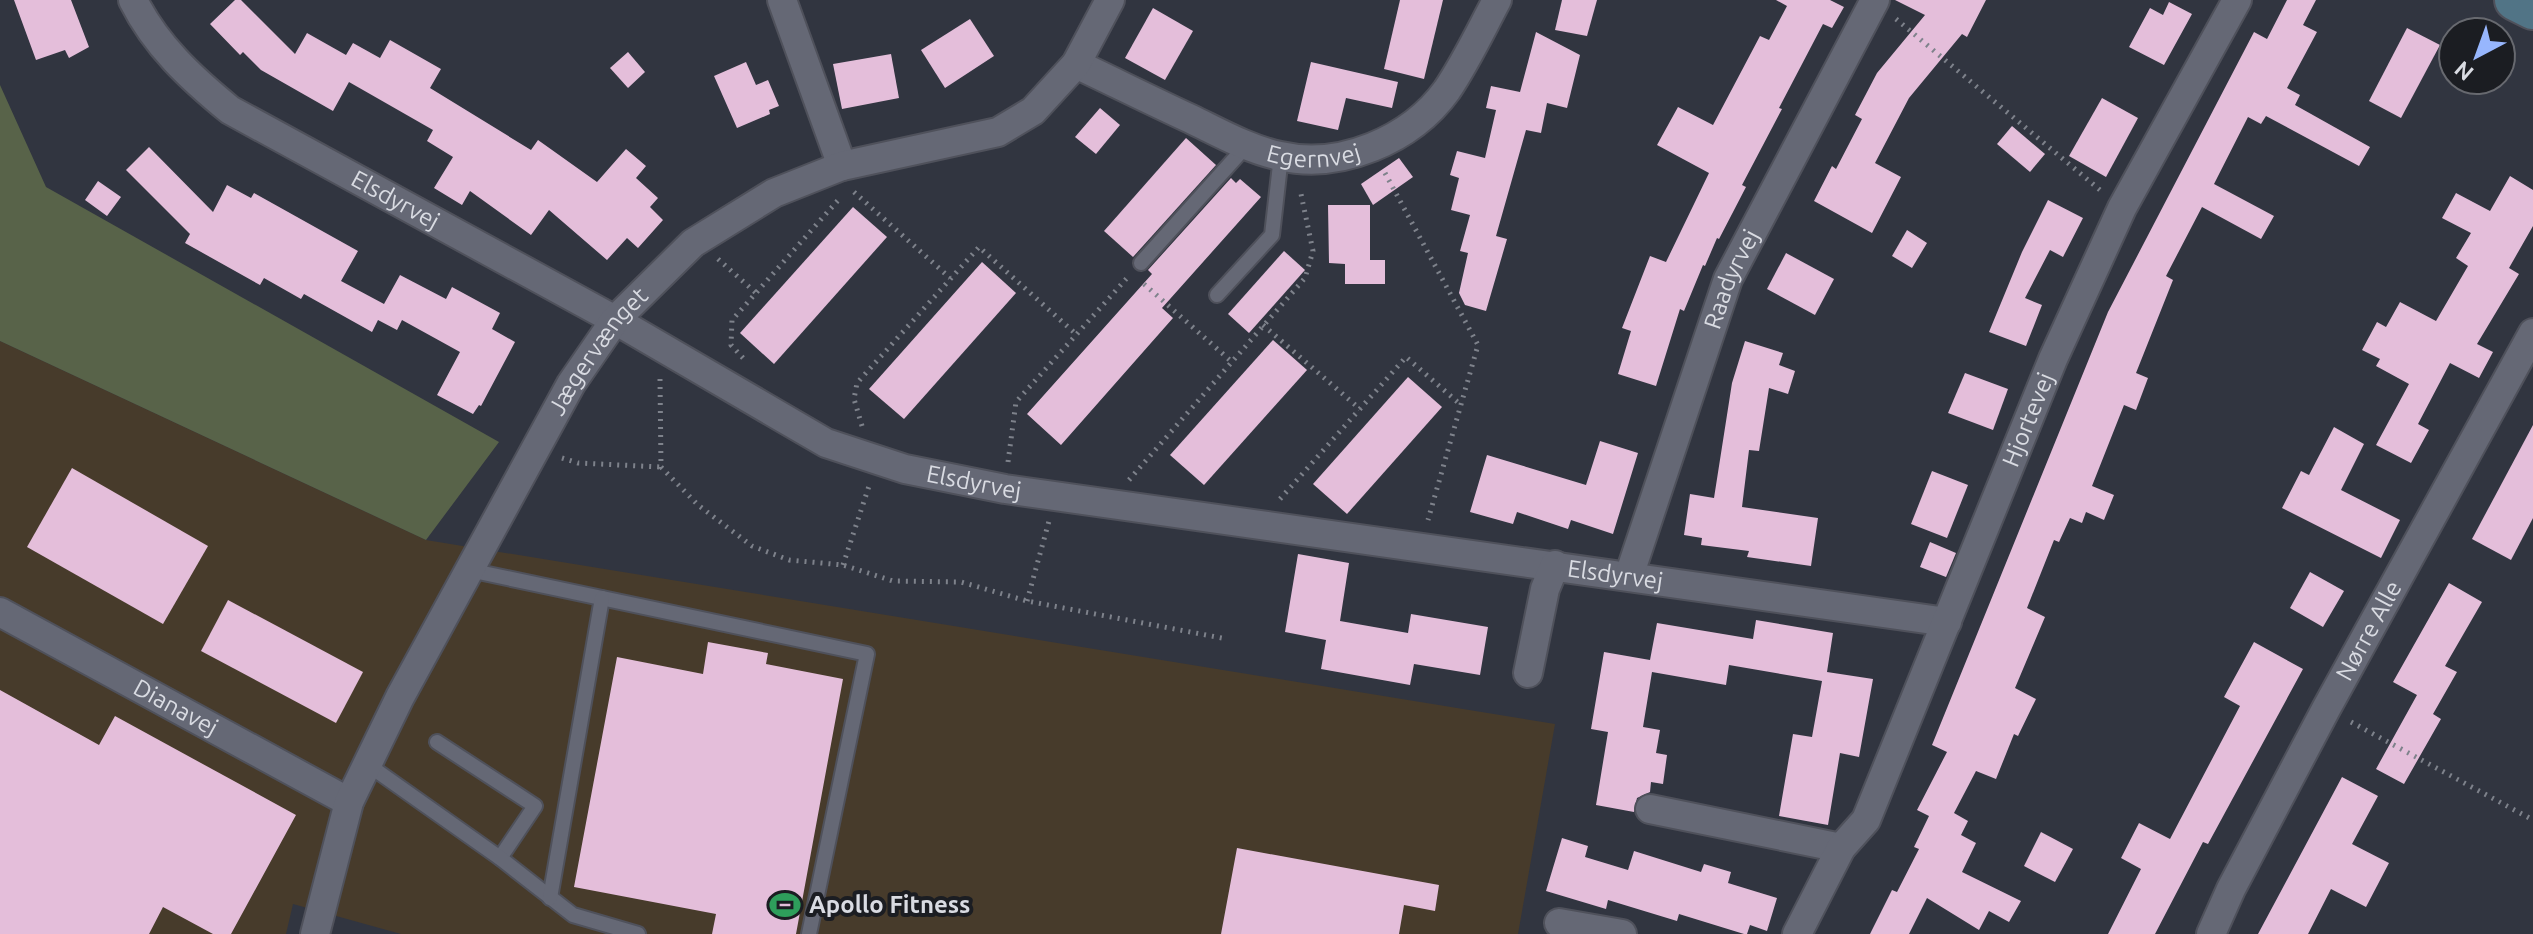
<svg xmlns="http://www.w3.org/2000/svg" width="2533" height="934" font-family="Ubuntu,sans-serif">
	<rect width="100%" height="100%" fill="#313540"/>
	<path fill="#473b2b" d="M0,341L426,540L1555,724L1518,934H401L293,904L286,934H0Z"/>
	<path fill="#586349" d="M0,85L46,187L499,442L426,540L0,341Z"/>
	<g fill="#e4beda">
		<path d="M14,0H71L89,47L69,58L65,50L36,60Z"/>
		<path d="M235,0H241L295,54L307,33L346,55L353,43L380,58L390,40L441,69L430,88L531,150L538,140L597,182L626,149L646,166L636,178L658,198L650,207L663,220L638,248L627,238L607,260L549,210L531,235L470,191L462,205L434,188L453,157L427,141L433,130L349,82L333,111L261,70L243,52L240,55L210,24Z"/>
		<path d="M1400,0H1443L1424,79L1384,69Z"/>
		<path d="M1562,0H1597L1587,36L1555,30Z"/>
		<path d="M1776,0H1830L1844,7L1832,28L1823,24L1779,108L1782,109L1742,185L1746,187L1719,239L1717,238L1705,266L1703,265L1684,311L1680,309L1656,386L1618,374L1631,331L1622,328L1650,256L1666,262L1709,173L1657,145L1678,107L1713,125L1760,36L1769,40L1787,6Z"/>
		<path d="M1895,0H1986L1967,37L1962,34L1909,98L1875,163L1901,177L1872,233L1814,201L1832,166L1836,169L1862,119L1855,115L1877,73L1925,15Z"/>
		<path d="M2287,0H2316L2303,25L2317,32L2287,88L2300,95L2295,105L2370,147L2359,166L2266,116L2261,124L2248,117L2214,184L2274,216L2261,239L2202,207L2166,276L2173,280L2136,373L2148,378L2136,410L2124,405L2092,486L2114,495L2104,520L2086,512L2082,523L2070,518L2059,542L2054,540L2027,608L2045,617L2015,688L2036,699L2018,736L2014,734L1996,779L1976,771L1954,813L1968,821L1961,835L1976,843L1962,872L2021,901L2009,922L1989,911L1979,930L1927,898L1909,934H1870L1892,890L1897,892L1919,849L1914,847L1929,816L1917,810L1947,752L1932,745L2108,312L2254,32L2267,39Z"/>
		<path d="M2169,2L2192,14L2164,65L2129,47L2150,8L2163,15Z"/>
		<path d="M1153,8L1193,31L1165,80L1125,58Z"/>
		<path d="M970,19L994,56L945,88L921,50Z"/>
		<path d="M2407,28L2440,45L2401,118L2369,101Z"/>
		<path d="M1536,32L1580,55L1567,108L1547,103L1541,133L1526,130L1496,236L1507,239L1486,311L1465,305L1459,293L1468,253L1460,251L1470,215L1451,210L1459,178L1450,175L1457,151L1485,158L1496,110L1486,108L1491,86L1520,92Z"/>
		<path d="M628,52L645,72L628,88L610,68Z"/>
		<path d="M891,54L899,98L842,109L833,64Z"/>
		<path d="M746,62L756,85L768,80L779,106L769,110L770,114L737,128L714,76Z"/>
		<path d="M1311,62L1398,82L1392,108L1346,98L1338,130L1297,121Z"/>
		<path d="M2102,98L2138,118L2106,177L2069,156Z"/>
		<path d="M1100,108L1120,125L1096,154L1075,137Z"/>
		<path d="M2012,126L2045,154L2030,172L1997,144Z"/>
		<path d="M1186,138L1216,165L1133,257L1104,231Z"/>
		<path d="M149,147L213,212L227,185L251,198L254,193L358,251L341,281L384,304L400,275L446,299L452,287L500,313L492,329L515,342L481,406L479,405L473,414L437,395L460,352L402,320L397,330L378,320L372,332L304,294L301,299L264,278L260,285L185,243L190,234L126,170Z"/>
		<path d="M1399,158L1413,177L1373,205L1361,184Z"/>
		<path d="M2510,176L2533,190V226L2509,268L2519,274L2477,344L2493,352L2479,378L2450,363L2418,424L2429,430L2411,463L2376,445L2409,384L2376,366L2380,359L2362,350L2377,322L2386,327L2400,302L2436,321L2468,266L2456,258L2471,233L2442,218L2456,193L2490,211Z"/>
		<path d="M1231,178L1236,183L1240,179L1261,197L1162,308L1173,318L1061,445L1027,414L1152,274L1148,270Z"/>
		<path d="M98,181L121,197L107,216L85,200Z"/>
		<path d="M2048,200L2083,218L2063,257L2050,250L2025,298L2042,305L2026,346L1989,332L2022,252Z"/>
		<path d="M1328,205H1370V260H1385V284H1345V264L1329,263Z"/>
		<path d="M853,207L887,237L774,364L740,333Z"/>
		<path d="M1907,230L1927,243L1912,268L1892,256Z"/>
		<path d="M1284,251L1305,270L1249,333L1228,314Z"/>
		<path d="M1786,253L1834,279L1815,315L1767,289Z"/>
		<path d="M982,262L1016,293L904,419L869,389Z"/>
		<path d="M1273,340L1307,370L1204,485L1170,455Z"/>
		<path d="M1745,341L1783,353L1779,365L1795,371L1788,394L1769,388L1759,451L1749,450L1742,507L1818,518L1811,566L1747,557L1749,551L1701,545L1702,538L1684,535L1690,494L1714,498L1732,383Z"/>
		<path d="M1965,373L2008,389L1993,430L1948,413Z"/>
		<path d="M1408,377L1442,407L1347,514L1313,484Z"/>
		<path d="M2533,425V518L2511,560L2472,539Z"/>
		<path d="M2334,427L2364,444L2341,490L2400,520L2381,558L2282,508L2301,471L2309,475Z"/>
		<path d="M1600,441L1638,453L1613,534L1571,520L1568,529L1517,512L1513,524L1470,512L1487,455L1586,485Z"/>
		<path d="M72,468L208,546L163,624L27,547Z"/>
		<path d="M1932,471L1968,485L1947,538L1911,524Z"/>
		<path d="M1930,542L1956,553L1946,577L1920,567Z"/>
		<path d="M1298,554L1349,563L1340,621L1408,633L1411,614L1488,627L1480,675L1414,664L1410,685L1321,669L1326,640L1285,632Z"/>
		<path d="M2310,572L2344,591L2323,627L2290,608Z"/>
		<path d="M2449,583L2482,602L2445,666L2457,672L2433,714L2441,719L2404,784L2376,769L2417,695L2393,682Z"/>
		<path d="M228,600L363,672L336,723L201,651Z"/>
		<path d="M1756,620L1833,633L1827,672L1873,679L1859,757L1840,753L1828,825L1779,816L1793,734L1812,737L1822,681L1729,665L1726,685L1652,672L1643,727L1660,730L1656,753L1667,755L1663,784L1651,782L1650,792L1637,798L1634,812L1596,805L1608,732L1591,729L1604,652L1650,660L1657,623L1753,639Z"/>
		<path d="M708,642L768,653L766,664L843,679L796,934H712L716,914L574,887L617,657L703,674Z"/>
		<path d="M2254,642L2303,669L2208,844L2203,842L2155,934H2108L2141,869L2121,858L2139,823L2170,839L2240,706L2224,697Z"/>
		<path d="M0,690L99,745L115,716L296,815L231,934H213L163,907L149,934H0Z"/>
		<path d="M2342,777L2378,796L2352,844L2389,863L2366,907L2331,889L2308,934H2258Z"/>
		<path d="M2041,832L2073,849L2055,882L2024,866Z"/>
		<path d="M1562,838L1588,846L1585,857L1628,870L1634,851L1701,872L1704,864L1731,872L1728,883L1777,898L1767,931L1750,925L1747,934H1744L1679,914L1677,921L1608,900L1606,909L1546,891Z"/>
		<path d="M1237,848L1439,885L1435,911L1404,905L1399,934H1221Z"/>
	</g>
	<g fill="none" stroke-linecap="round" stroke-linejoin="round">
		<g stroke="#4f515b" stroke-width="18">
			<g id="lane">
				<path d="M1141,263L1246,146"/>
				<path d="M1217,295L1272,235L1281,156"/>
				<path d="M469,570L867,654L809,934"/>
				<path d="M437,742L535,806L500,858"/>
				<path d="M367,764L500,858L573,915L638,934"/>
				<path d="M550,898L602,598"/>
			</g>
		</g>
		<g stroke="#4f515b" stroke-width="32">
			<g id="street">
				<path id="s1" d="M133,0C156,46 191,78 230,110L615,320L826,443L905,469L1005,489L1947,622"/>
				<path d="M782,0L842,166"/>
				<path id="s2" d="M1076,64C1114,82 1152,101 1191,119C1220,133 1248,149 1280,156C1340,170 1411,140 1447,90C1466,62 1481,30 1497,0"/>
				<path id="s3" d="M1629,576L1728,279L1875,0"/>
				<path id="s4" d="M0,612L349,802"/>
				<path d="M1528,673L1545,589L1555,565"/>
				<path d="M1650,809L1841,848"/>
				<path d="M1559,923L1622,934"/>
				<path id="s5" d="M315,934L349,802L400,697L571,384L615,320L693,243L774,193L842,166L998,132L1033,111L1076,64L1110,0"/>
				<path id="s6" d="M1797,934L1841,848L1866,820L2053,359L2122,208L2237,0"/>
				<path id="s7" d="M2211,934L2231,889L2326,709L2533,333"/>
			</g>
		</g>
		<g stroke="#4f515b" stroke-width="44">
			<path id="secondary" d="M2515,0L2533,9"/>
		</g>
		<g stroke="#7e828b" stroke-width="5" stroke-dasharray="2 6" stroke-linecap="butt">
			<path d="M1896,19L2100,190"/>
			<path d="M1385,173L1478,345L1428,520"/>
			<path d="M854,192L950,278"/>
			<path d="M718,259L756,293"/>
			<path d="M1144,284L1232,362"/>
			<path d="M1263,325L1360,409"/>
			<path d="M743,358L731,345L732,320L840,198"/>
			<path d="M660,379L661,467L698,505L752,546L789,560L843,565L893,581L961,582L1027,601L1227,639"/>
			<path d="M862,426L854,399L857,383L979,247L1077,335"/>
			<path d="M562,458L578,463L661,467"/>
			<path d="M1008,462L1016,402L1127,278"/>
			<path d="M1129,480L1305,278L1313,251L1301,194"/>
			<path d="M1280,499L1406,357L1461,405"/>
			<path d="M843,565L869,486"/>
			<path d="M1027,601L1049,521"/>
			<path d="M2351,722L2533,820"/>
		</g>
		<use href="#lane" stroke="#656875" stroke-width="14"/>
		<use href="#street" stroke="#656875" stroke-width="28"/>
		<use href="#secondary" stroke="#517486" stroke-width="40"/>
	</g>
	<defs>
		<g id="stadium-bare" transform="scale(2.4)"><path d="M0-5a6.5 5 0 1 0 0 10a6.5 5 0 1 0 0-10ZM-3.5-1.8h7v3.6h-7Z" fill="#2e9e5b" stroke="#1b1d22" stroke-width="2.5" paint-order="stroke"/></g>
	</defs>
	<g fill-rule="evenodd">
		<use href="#stadium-bare" x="785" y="905"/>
	</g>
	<g text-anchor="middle" stroke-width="8" stroke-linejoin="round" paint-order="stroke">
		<g font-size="24" fill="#d9dbe2" stroke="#1b1d22">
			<text dy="8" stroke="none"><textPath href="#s2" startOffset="258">Egernvej</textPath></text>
			<text dy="8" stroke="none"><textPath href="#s1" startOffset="336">Elsdyrvej</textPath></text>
			<text dy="8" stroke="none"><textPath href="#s3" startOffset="314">Raadyrvej</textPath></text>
			<text dy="8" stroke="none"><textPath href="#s5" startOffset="652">Jægervænget</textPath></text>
			<text dy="8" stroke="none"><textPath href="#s6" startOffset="566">Hjortevej</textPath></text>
			<text dy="8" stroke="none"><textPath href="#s1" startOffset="984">Elsdyrvej</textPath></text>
			<text dy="8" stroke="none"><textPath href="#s1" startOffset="1632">Elsdyrvej</textPath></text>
			<text dy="8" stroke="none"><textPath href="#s7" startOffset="342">Nørre Alle</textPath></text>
			<text dy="8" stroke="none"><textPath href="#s4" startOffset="200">Dianavej</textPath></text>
		</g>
		<g font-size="24" font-weight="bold" fill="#d9dbe2" stroke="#1b1d22" text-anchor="start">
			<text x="809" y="913">Apollo Fitness</text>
		</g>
	</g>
	<g transform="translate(2477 56) rotate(221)"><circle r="38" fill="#1b1d22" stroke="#67696f" stroke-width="2"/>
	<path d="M0-6L14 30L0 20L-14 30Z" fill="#97b6fd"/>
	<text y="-12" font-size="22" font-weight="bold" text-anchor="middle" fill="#d9dbe2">N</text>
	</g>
</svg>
